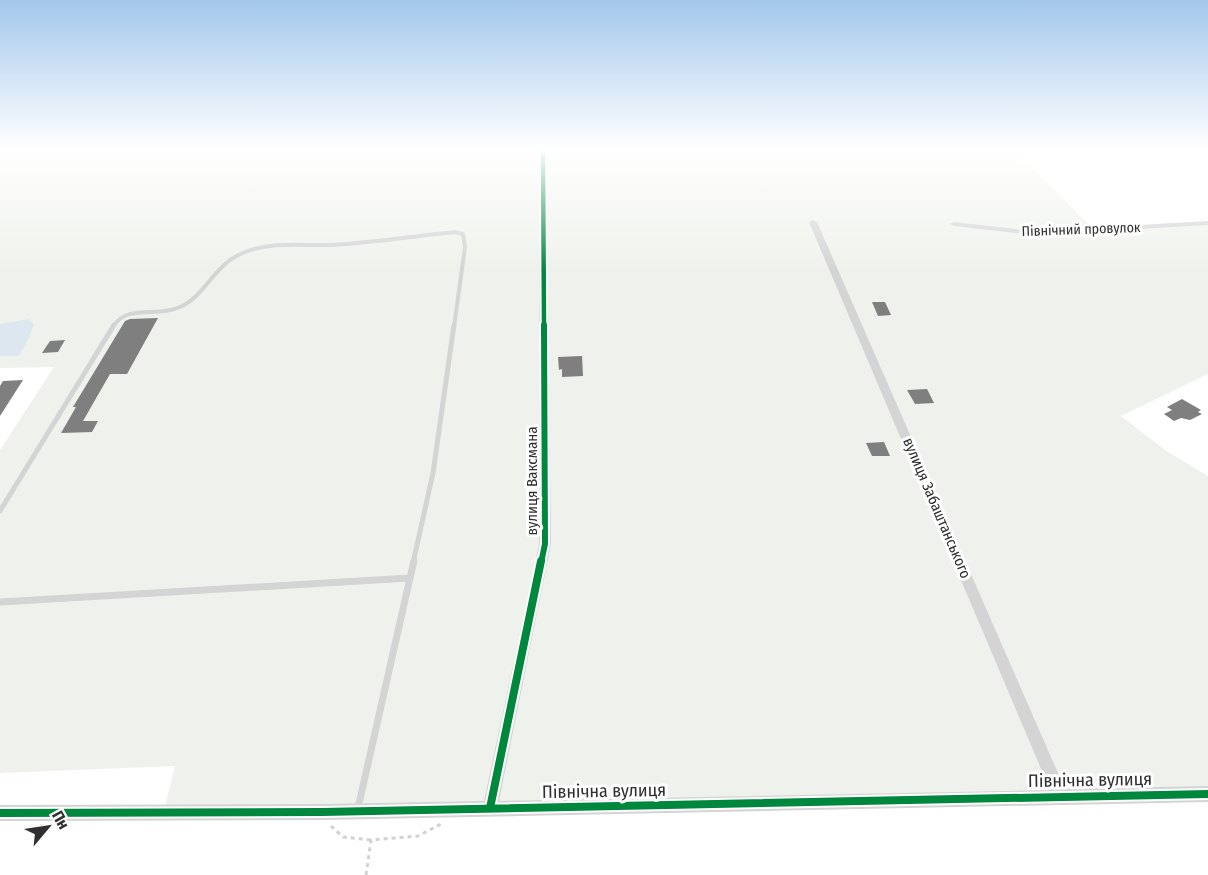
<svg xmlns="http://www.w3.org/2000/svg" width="1208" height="875" font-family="'Fira Sans Condensed',sans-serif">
	<rect width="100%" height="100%" fill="#fff"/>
	<path fill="#eff2ec" d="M0,149H1015L1094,230L1208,223V374L1121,416L1165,450L1208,476V794L163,814L175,766L0,773V450L54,367L0,368Z"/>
	<path fill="#dce7ef" d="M29,319L34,325L25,346L18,356H0V324Z"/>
	<g fill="#7f7f7f">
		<path d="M872,302H885L891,315L878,316Z"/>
		<path d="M158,318L127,374H110L83,421H98L92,432L61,433L76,407H73L125,321L130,319Z"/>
		<path d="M65,340L58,352L42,353L50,341Z"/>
		<path d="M582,356L583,376L562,377V369L559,370L558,357Z"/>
		<path d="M23,380L0,416V386L3,381Z"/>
		<path d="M927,389L934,403L915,404L907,390Z"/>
		<path d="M1182,399L1201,410L1198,412L1202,414L1190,420L1181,418L1174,421L1164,414L1172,410L1167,407Z"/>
		<path d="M884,442L890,456H872L866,443Z"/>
	</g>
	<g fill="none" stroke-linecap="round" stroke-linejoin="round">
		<g stroke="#d2d2d2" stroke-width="3" stroke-dasharray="4 4" stroke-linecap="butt">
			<path d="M331,826L343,837L371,840"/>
			<path d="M366,875L371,840L418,836L443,823"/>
		</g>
		<path stroke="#d4d4d4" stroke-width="4" d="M113,327C127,303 158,318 180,307C207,295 213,264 245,252C273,241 303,246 332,245C373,243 414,236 455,232L463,234L465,247L454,327"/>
		<g stroke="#d4d4d4" stroke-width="5">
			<path d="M0,511L114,325"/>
			<path d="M413,563L433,473L454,325"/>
		</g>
		<g stroke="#d4d4d4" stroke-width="7">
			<path d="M410,578L414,561"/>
			<path d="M0,602L410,578L358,808"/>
		</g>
		<g fill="#d4d4d4" fill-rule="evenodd">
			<path d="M540,149H546L551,544L499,801L1050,790L809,222L813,220L817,222L1065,789L1208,786V802L322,820L0,821V805L322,804L484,801L539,544Z"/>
			<path d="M1208,221V225L1034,235L954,226L950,224L954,222L1034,231Z"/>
		</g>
		<g stroke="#fff" stroke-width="8">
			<path id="cycleway-far2" d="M543,149L544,327"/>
		</g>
		<g stroke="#fff" stroke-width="10">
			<path id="cycleway-far1" d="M541,563L545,544L544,325"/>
		</g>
		<g stroke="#fff" stroke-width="12">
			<g id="cycleway">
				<path d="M490,808L541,561"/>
				<path d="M0,813L322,812L1208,794"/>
			</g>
		</g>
		<use href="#cycleway-far2" stroke="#00873e" stroke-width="4.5"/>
		<use href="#cycleway-far1" stroke="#00873e" stroke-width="6"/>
		<use href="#cycleway" stroke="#00873e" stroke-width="8"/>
	</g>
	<linearGradient id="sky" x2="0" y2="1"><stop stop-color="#a3c8eb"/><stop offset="0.55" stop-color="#fff"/><stop offset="1" stop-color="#fff" stop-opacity="0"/></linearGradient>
	<rect width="1208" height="271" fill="url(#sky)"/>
	<g text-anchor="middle" stroke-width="6" stroke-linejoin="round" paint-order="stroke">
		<g font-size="14" fill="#2f2f2f" stroke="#fff">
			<text transform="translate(1081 229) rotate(-2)" y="5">Північний провулок</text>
		</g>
		<g font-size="15" fill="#2f2f2f" stroke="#fff">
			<text transform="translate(532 481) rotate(-90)" y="5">вулиця Ваксмана</text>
			<text transform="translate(937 508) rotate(67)" y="5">вулиця Забаштанського</text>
		</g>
		<g font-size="18" fill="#2f2f2f" stroke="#fff">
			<text transform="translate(1090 780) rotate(-1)" y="6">Північна вулиця</text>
			<text transform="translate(604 791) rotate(-1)" y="6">Північна вулиця</text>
		</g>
	</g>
	<g transform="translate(48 827) rotate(61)" stroke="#ffffff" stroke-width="4.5" paint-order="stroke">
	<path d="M0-4.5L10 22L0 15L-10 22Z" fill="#2f2f2f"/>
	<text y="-9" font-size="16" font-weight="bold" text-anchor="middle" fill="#2f2f2f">Пн</text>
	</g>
</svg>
